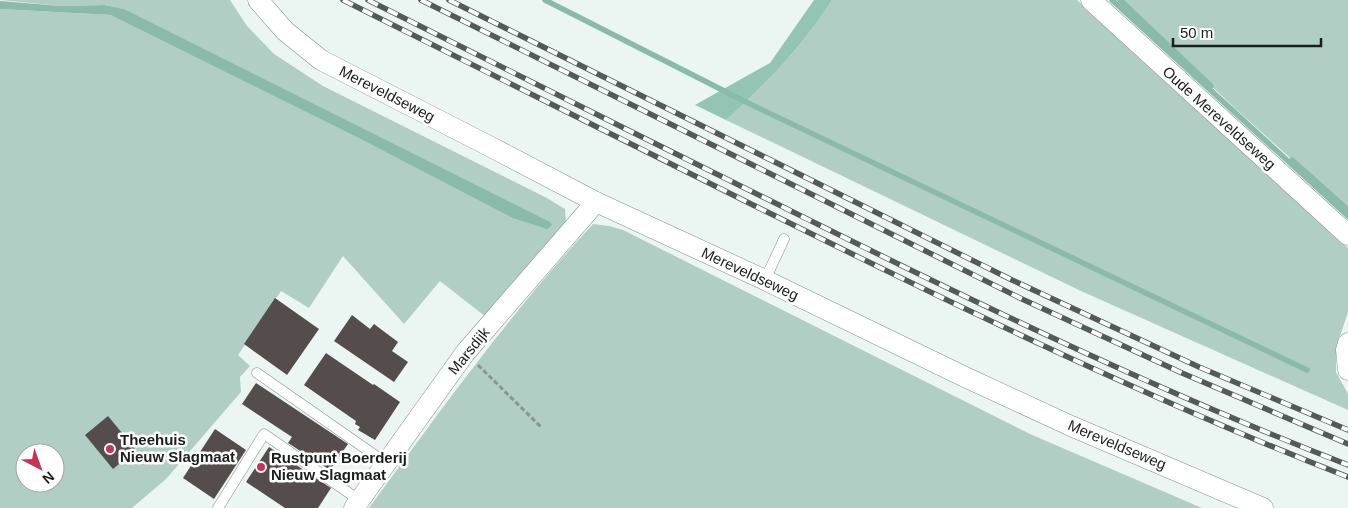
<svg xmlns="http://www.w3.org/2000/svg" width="1348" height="508" font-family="Helvetica,sans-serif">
	<rect width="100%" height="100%" fill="#ebf6f2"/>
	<g fill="#b0cec3" fill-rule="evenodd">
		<path d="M0,0H230L247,26L274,54L323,86L547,198L565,209L566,224L486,317L440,281L404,324L343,256L309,308L281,291L238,355L250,366L240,377L241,392L166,479L132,508H0V9L111,15L253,74L123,9L105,5L61,6ZM25,453H55V483H25Z"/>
		<path d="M832,0H1077L1348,248V312L1336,348V372L1348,394V410L1081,291L726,120C766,84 803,46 832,0Z"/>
		<path d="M1120,0H1348V210L1238,111Z"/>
		<path d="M593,224L609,226L623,230L1030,434L1202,508H369C440,411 511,312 593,224Z"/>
	</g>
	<path fill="#94c5b4" d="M814,0H832C803,46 766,84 726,120L695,105L770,63Z"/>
	<path fill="#8abbaa" d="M0,1L61,6L105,5L124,9L548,221L552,224L551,226L547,229L513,218L357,137L111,15L0,9Z"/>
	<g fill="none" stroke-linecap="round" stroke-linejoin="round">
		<g stroke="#8abbaa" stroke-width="5.5">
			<path d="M545,0L750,104L1307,370"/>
			<path d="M1112,0L1348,216"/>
			<path d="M1120,0L1211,86"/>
			<path d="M1292,160L1348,210"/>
		</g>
	</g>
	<g fill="#554c4c">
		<path d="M275,298L319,329L287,375L244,344Z"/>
		<path d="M352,315L370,329L374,324L398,342L392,351L408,362L394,382L334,341Z"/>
		<path d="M326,353L373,385L374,384L400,402L375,440L358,430L360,427L355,424L356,421L304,385Z"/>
		<path d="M256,383L348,444L330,470L288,443L292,437L242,404Z"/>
		<path d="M108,416L136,450L113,469L85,435Z"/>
		<path d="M215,429L246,450L214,499L183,478Z"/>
		<path d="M269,447L331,488L318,508H285L246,482Z"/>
	</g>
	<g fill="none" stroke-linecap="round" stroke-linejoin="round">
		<g stroke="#85908c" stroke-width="11">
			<g id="service">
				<path d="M765,280L784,239"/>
				<path d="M257,373L386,463"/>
				<path d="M218,508L264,434L359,500"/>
			</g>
		</g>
		<g stroke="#85908c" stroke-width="21">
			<g id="minor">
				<path d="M258,0L285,31L321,60L491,147L596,202L765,280L965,377L1071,426L1263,508"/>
				<path d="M1091,0L1348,235"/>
				<path d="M1348,343L1346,350L1348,370"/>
				<path d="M354,508L465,353L596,202"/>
			</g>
		</g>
		<path stroke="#8d9592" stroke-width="3" stroke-dasharray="5 2.5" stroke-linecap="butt" d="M478,365L542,428"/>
		<use href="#service" stroke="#fff" stroke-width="10"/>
		<use href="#minor" stroke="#fff" stroke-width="20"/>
		<g stroke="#545a58" stroke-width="5.5">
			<g id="rail">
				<path d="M343,0C476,67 610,133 743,200C942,299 1141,396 1348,477"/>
				<path d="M368,0C500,66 631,132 763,197C955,293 1148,387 1348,465"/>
				<path d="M421,0L1022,299L1182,373L1348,444"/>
				<path d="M449,0L1012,280L1199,367L1348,430"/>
			</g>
		</g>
		<use href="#rail" stroke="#fff" stroke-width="4" stroke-dasharray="11" stroke-linecap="butt"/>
	</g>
	<g fill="#c53556" stroke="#fff" stroke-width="2">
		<circle cx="110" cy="449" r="5"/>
		<circle cx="261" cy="467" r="5"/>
	</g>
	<g text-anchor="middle" stroke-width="5" stroke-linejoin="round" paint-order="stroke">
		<g font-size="15" fill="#1a1e1d" stroke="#fff">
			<text transform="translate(387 94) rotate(27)" y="5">Mereveldseweg</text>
			<text transform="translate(1219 118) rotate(42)" y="5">Oude Mereveldseweg</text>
			<text transform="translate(750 274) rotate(25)" y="5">Mereveldseweg</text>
			<text transform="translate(469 351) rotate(-51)" y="5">Marsdijk</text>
			<text transform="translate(1117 445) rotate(23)" y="5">Mereveldseweg</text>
		</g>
		<g font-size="15" font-weight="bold" fill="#1a1e1d" stroke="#fff" text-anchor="start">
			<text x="120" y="445">Theehuis<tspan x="120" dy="17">Nieuw Slagmaat</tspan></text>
			<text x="271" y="463">Rustpunt Boerderij<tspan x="271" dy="17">Nieuw Slagmaat</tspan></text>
		</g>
	</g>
	<g transform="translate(40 468) rotate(139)"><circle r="24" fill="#ffffff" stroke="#a3a5a5"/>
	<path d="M0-4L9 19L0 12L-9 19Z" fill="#c53556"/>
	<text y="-8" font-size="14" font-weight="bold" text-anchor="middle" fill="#1a1e1d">N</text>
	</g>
	<path d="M1173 38v8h148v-8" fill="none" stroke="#1a1e1d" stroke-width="2.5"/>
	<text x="1180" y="38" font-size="15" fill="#1a1e1d" stroke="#ffffff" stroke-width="4" paint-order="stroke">50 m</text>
</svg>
